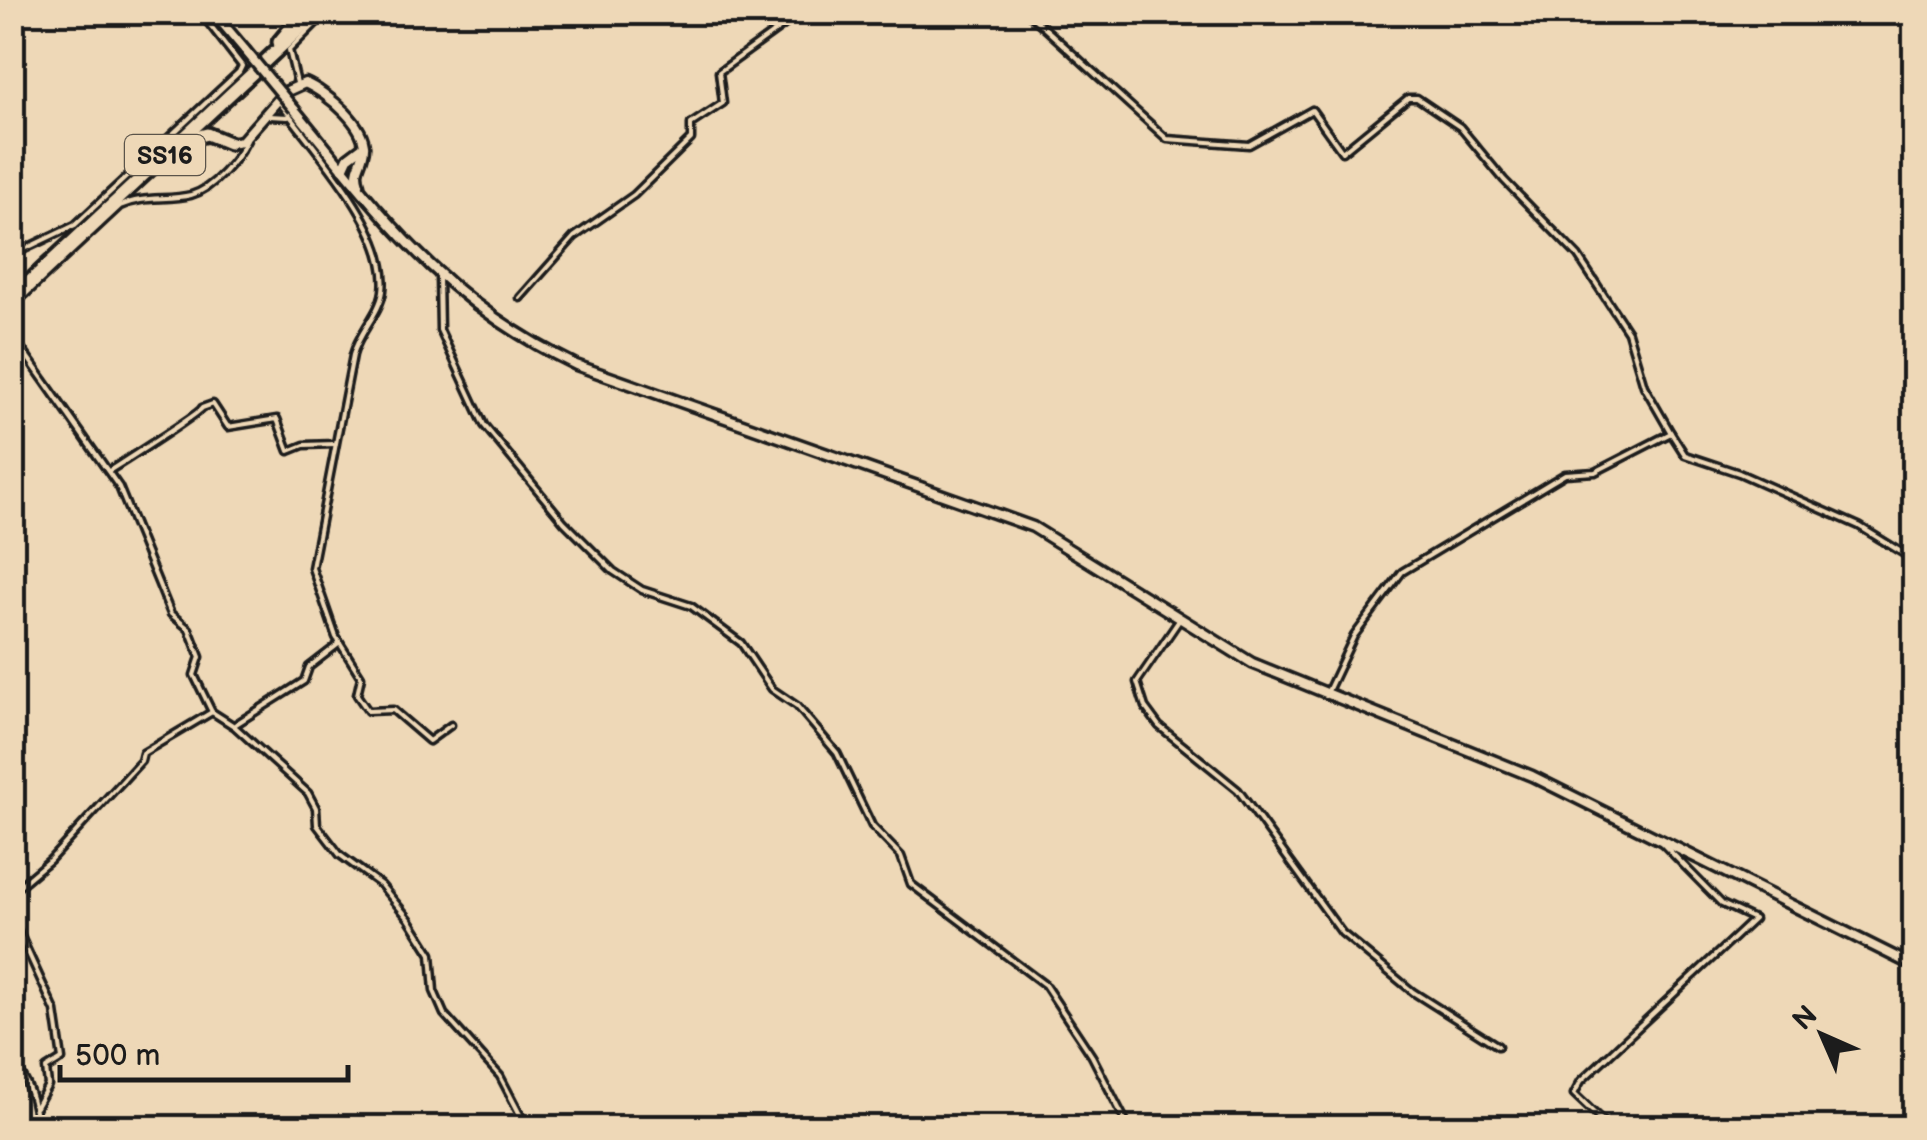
<svg xmlns="http://www.w3.org/2000/svg" width="1927" height="1140" font-family="'Balsamiq Sans',sans-serif">
	<rect width="100%" height="100%" fill="#eed8b7"/>
	<filter id="ink" filterUnits="userSpaceOnUse"><feTurbulence type="fractalNoise" baseFrequency=".01" numOctaves="2"/><feDisplacementMap in="SourceGraphic" scale="20" xChannelSelector="R" yChannelSelector="G"/><feConvolveMatrix kernelMatrix="1 2 1 2 8 2 1 2 1" color-interpolation-filters="sRGB"/></filter>
	<g filter="url(#ink)">
		<g fill="none" stroke-linecap="round" stroke-linejoin="round">
			<g stroke="#1c1c1c" stroke-width="11">
				<g id="minor">
					<path d="M1027,12L1167,139L1249,145L1312,110L1342,152L1408,98H1417L1460,127L1504,180L1578,256L1628,332L1644,386L1671,433L1595,472L1565,474L1402,572L1354,636L1328,691"/>
					<path d="M297,83L289,50L327,12"/>
					<path d="M279,101C312,148 391,230 383,291C380,313 359,332 353,355L312,568L336,637L361,677L357,695L368,711L393,710L429,741L451,725"/>
					<path d="M269,116L288,117"/>
					<path d="M12,255L75,225L239,72L242,66L200,12"/>
					<path d="M439,277L440,330L484,425L564,522L613,571L642,590L691,606L741,643L772,689L797,706L837,753L872,826L901,856L911,884L1045,985L1092,1056L1129,1128"/>
					<path d="M520,298L574,237L634,195L691,139V124L723,103L719,72L802,12"/>
					<path d="M12,307L120,206C143,195 167,201 191,195C213,189 237,160 247,140"/>
					<path d="M12,335L119,487L171,614L189,629L200,657L194,675L212,712L234,726L308,793L316,808L317,825L340,855L381,885L409,919L431,954L434,991L444,1014L500,1076L527,1128"/>
					<path d="M1671,433L1685,455L1739,473L1859,526L1914,560"/>
					<path d="M109,471C123,462 199,414 202,408L213,404L228,427L277,419L289,451L304,445L335,444"/>
					<path d="M1180,619L1137,682L1145,707L1159,726L1238,790L1342,933L1413,992L1498,1046"/>
					<path d="M236,724L304,681L309,667L340,643"/>
					<path d="M12,892L50,860L141,761L143,753L212,712"/>
					<path d="M12,917L55,1011L62,1059L46,1069L48,1085L36,1107"/>
					<path d="M12,1061C29,1081 35,1102 37,1128"/>
					<path d="M1610,1128L1574,1094L1581,1081L1754,919L1722,904L1662,843"/>
				</g>
			</g>
			<g stroke="#1c1c1c" stroke-width="15">
				<g id="secondary">
					<path d="M213,12L245,50"/>
					<path d="M294,109C384,218 444,302 576,365L1033,527L1252,663L1532,776L1914,966"/>
					<path d="M229,143L242,141L285,92L305,83C326,92 371,128 363,154C360,167 354,170 359,184"/>
					<path d="M343,169L348,158L364,146"/>
				</g>
			</g>
			<g stroke="#1c1c1c" stroke-width="19">
				<g id="trunk">
					<path d="M279,42L304,12"/>
					<path d="M188,139L207,134L229,143"/>
					<path d="M12,298L318,12"/>
				</g>
			</g>
			<use href="#minor" stroke="#eed8b7" stroke-width="4"/>
			<use href="#secondary" stroke="#eed8b7" stroke-width="8"/>
			<use href="#trunk" stroke="#eed8b7" stroke-width="11"/>
			<g stroke="#1c1c1c" stroke-width="15" stroke-linecap="butt">
				<path id="secondary-bridge" d="M245,50L294,109"/>
			</g>
			<use href="#secondary-bridge" stroke="#eed8b7" stroke-width="8"/>
		</g>
	</g>
	<g text-anchor="middle" stroke-width="9" stroke-linejoin="round" paint-order="stroke">
		<rect fill="#eed8b7" stroke="#5b544a" stroke-width="2.5" x="125" y="135" width="80" height="40" rx="8"/>
		<g font-size="25" font-weight="bold" fill="#1c1c1c">
			<text x="165" y="164">SS16</text>
		</g>
	</g>
	<rect width="1927" height="1140" fill="none" stroke="#eed8b7" stroke-width="50"/>
	<rect x="25" y="25" width="1877" height="1090" fill="none" stroke="#1c1c1c" stroke-width="4" filter="url(#ink)"/>
	<g transform="translate(1822 1035) rotate(315)" stroke="#eed8b7" stroke-width="8" paint-order="stroke">
	<path d="M0-8L18 38L0 25L-18 38Z" fill="#1c1c1c"/>
	<text y="-15" font-size="28" font-weight="bold" text-anchor="middle" fill="#1c1c1c">N</text>
	</g>
	<path d="M60 1065v15h288v-15" fill="none" stroke="#1c1c1c" stroke-width="5"/>
	<text x="75" y="1065" font-size="30" fill="#1c1c1c" stroke="#eed8b7" stroke-width="8" paint-order="stroke">500 m</text>
</svg>
